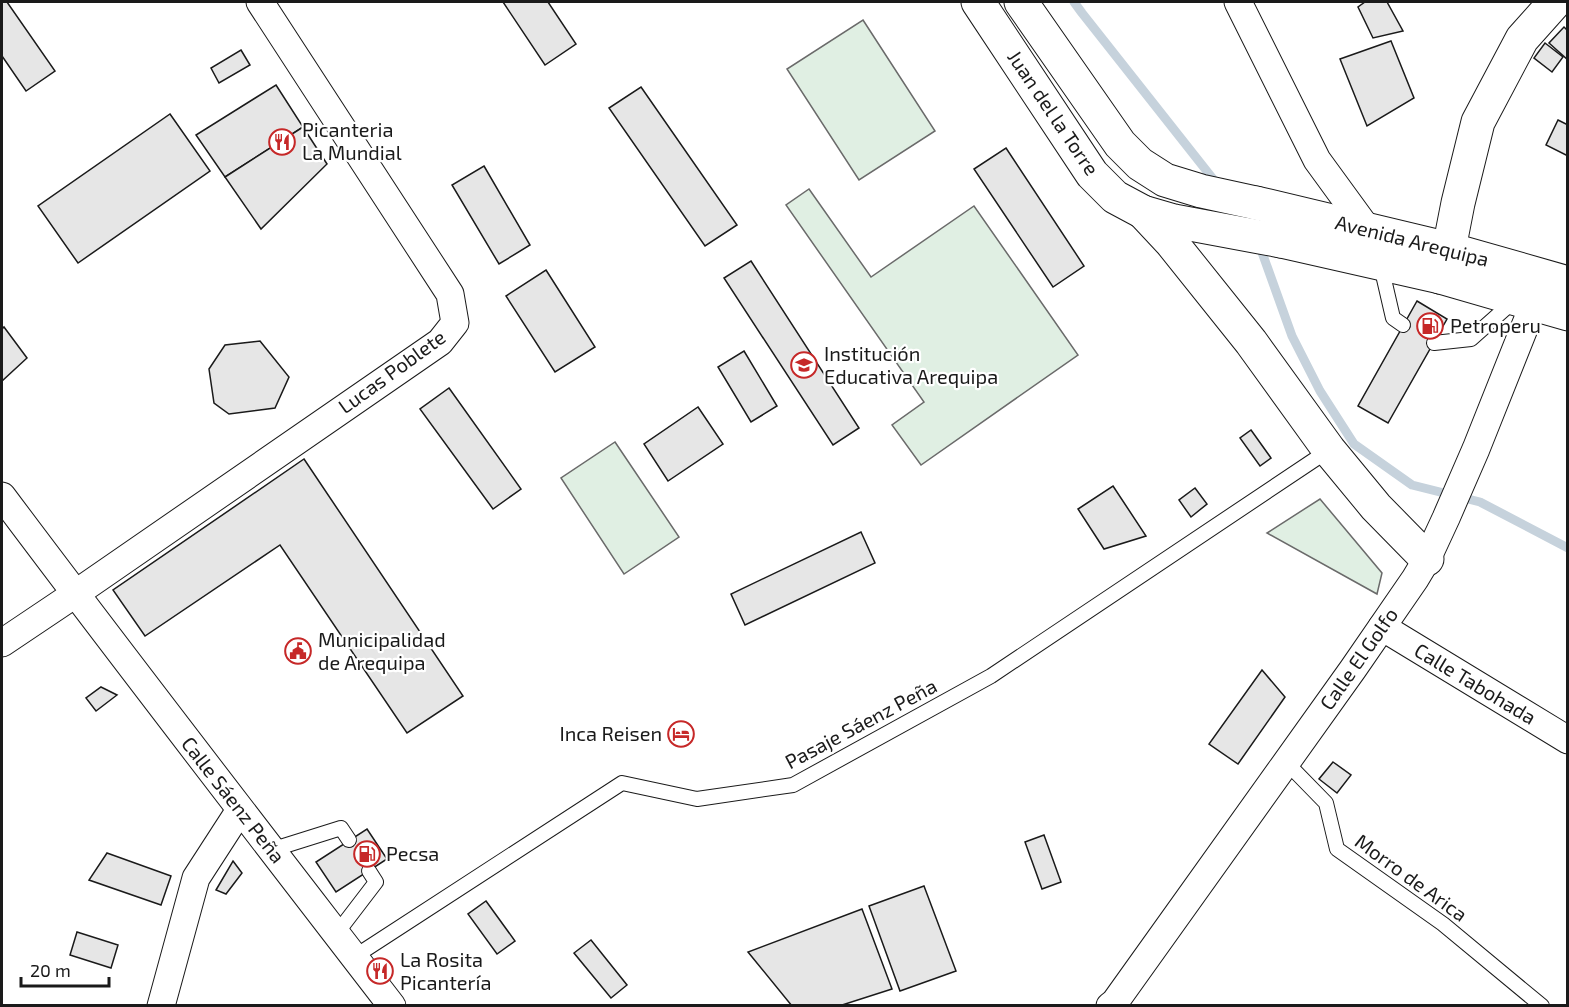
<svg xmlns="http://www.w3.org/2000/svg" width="1569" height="1007" font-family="'Exo 2',sans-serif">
	<rect width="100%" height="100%" fill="#fff"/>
	<g fill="#e0efe3" stroke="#6a6a6a" stroke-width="1.5">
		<path d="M863,20L935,131L859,180L787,69Z"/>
		<path d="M809,189L871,277L974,206L1078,355L921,465L892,425L924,402L786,205Z"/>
		<path d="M615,442L679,537L624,574L561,478Z"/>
		<path d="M1320,499L1382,573L1377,594L1267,533Z"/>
	</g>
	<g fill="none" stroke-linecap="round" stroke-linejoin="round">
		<g stroke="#c6d2dc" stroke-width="9">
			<path d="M1074,2L1082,13L1217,184"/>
			<path d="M1259,244L1292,336L1320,391L1354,444L1412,485L1480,502L1568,548"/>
		</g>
	</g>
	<g fill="#e6e6e6" stroke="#1a1a1a" stroke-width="1.5">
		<path d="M2,2H7L55,71L26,91L2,56Z"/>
		<path d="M503,2H548L576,44L545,65Z"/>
		<path d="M1365,2H1387L1403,31L1373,38L1358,7Z"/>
		<path d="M1564,27L1568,31V60L1549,43Z"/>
		<path d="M1391,41L1414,98L1367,126L1340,59Z"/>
		<path d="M1545,43L1563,57L1552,72L1534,58Z"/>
		<path d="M241,50L250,65L219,83L211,68Z"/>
		<path d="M276,85L303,127L225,177L196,135Z"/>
		<path d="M641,87L737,225L705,246L609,108Z"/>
		<path d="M170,114L210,171L78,263L38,206Z"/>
		<path d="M1558,120L1568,125V156L1546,145Z"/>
		<path d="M303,127L327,164L261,229L225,177Z"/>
		<path d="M1006,148L1084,266L1053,287L974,169Z"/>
		<path d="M484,166L530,245L499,264L452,185Z"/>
		<path d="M751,261L859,428L833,445L724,278Z"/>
		<path d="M546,270L595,347L555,372L506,296Z"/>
		<path d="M1417,301L1447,319L1388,423L1358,406Z"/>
		<path d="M4,327L27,358L2,381V329Z"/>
		<path d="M260,341L289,377L275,408L229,414L214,403L209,369L225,345Z"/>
		<path d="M744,351L777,406L751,422L718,367Z"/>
		<path d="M449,388L521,489L493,509L420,409Z"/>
		<path d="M698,407L723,444L668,481L644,444Z"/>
		<path d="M1251,430L1271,458L1260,466L1240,438Z"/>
		<path d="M304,459L463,696L407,733L280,545L145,636L113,590Z"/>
		<path d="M1113,486L1146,536L1104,549L1078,509Z"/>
		<path d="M1195,488L1207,504L1191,517L1179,500Z"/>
		<path d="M861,532L875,563L745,625L731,594Z"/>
		<path d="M1262,670L1285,697L1238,764L1209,744Z"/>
		<path d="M101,687L117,695L96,711L86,698Z"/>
		<path d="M1333,762L1351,775L1337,793L1319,779Z"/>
		<path d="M367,829L387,859L336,892L316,862Z"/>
		<path d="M1044,835L1061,882L1042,889L1025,842Z"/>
		<path d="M107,853L171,876L161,905L89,880Z"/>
		<path d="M233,861L242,873L226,894L216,890Z"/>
		<path d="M924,886L956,971L900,991L869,906Z"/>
		<path d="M486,901L515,941L497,954L468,914Z"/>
		<path d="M862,909L892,989L839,1006H792L748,952Z"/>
		<path d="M77,932L118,945L111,968L70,955Z"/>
		<path d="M591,940L627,985L611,998L574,953Z"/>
	</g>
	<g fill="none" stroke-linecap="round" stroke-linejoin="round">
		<g stroke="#1a1a1a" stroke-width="16">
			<g id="service">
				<path d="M1381,266L1393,318L1403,325"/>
				<path d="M1434,343L1471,339L1516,299"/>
				<path d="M1286,762L1326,803L1337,849L1443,924L1542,1006"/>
				<path d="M271,850L341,828L349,840"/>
				<path d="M337,933L376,882L369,871"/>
				<path d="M354,957L622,783L697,799L793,785L991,676L1329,450"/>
			</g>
		</g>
		<g stroke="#1a1a1a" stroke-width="29">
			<g id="minor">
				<path d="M1238,2L1317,160L1368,230"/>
				<path d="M2,496C130,667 261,836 392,1006"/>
				<path d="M1382,627L1568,740"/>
				<path d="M2,643L75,594L440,342L455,323L450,294L260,2"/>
				<path d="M161,1006L196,878L240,810"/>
				<path d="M1110,1006L1115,1002L1353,669L1415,579L1427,559L1446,518L1476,449L1541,286"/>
			</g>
		</g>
		<g stroke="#1a1a1a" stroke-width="35">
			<path id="tertiary" d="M1440,277L1449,249L1458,203L1478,122L1522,39L1555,2"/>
		</g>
		<g stroke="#1a1a1a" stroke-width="35">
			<g id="secondary">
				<path d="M1256,203L1449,249L1568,283"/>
				<path d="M1281,241L1440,277L1568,314"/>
			</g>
		</g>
		<g stroke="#1a1a1a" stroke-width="35">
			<g id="primary">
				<path d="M978,2L1092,174L1115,197L1143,212L1174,221L1281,241"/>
				<path d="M1021,2L1120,144L1140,164L1165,180L1201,191L1256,203"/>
				<path d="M1143,212L1171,242L1251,342L1329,450L1376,507L1427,559"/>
			</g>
		</g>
		<use href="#service" stroke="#fff" stroke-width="14"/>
		<use href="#minor" stroke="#fff" stroke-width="27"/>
		<use href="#tertiary" stroke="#fff" stroke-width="33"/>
		<use href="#secondary" stroke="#fff" stroke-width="33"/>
		<use href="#primary" stroke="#fff" stroke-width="33"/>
	</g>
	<defs>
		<g id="restaurant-ring" transform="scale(1.35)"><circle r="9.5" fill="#fff" stroke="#c62828" stroke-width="1.5"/><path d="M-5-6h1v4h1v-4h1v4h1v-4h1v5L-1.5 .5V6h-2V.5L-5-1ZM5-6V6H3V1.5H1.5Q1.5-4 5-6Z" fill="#c62828"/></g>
		<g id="fuel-ring" transform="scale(1.35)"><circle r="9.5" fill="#fff" stroke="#c62828" stroke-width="1.5"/><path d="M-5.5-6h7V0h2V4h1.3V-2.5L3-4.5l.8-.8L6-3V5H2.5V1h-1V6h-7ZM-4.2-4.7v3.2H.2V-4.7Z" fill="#c62828"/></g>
		<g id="school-ring" transform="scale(1.35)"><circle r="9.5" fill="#fff" stroke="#c62828" stroke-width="1.5"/><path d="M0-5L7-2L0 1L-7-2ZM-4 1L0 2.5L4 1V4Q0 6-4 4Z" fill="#c62828"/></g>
		<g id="civic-ring" transform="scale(1.35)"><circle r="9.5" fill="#fff" stroke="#c62828" stroke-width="1.5"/><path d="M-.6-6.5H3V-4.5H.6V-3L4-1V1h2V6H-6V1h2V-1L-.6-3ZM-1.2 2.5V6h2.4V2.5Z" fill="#c62828"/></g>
		<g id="hotel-ring" transform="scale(1.35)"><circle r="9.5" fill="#fff" stroke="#c62828" stroke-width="1.5"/><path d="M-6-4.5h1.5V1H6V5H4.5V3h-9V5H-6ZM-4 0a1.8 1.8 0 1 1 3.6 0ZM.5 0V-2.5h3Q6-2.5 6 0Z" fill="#c62828"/></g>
	</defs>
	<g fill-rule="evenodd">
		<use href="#restaurant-ring" x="282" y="142"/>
		<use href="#fuel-ring" x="1430" y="326"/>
		<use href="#school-ring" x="804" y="365"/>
		<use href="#civic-ring" x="298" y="651"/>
		<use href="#hotel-ring" x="681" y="734"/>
		<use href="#fuel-ring" x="367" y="854"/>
		<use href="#restaurant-ring" x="380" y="971"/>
	</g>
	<g text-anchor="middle" stroke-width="4.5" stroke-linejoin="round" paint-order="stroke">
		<g font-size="20" fill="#1a1a1a" stroke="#fff">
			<text transform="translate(1053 113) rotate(56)" y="7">Juan del la Torre</text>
			<text transform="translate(1412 241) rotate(14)" y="7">Avenida Arequipa</text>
			<text transform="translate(392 372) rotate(-36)" y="7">Lucas Poblete</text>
			<text transform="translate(1359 659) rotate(-55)" y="7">Calle El Golfo</text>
			<text transform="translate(1475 684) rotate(31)" y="7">Calle Tabohada</text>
			<text transform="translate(861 724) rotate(-28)" y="7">Pasaje Sáenz Peña</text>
			<text transform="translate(233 800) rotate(52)" y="7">Calle Sáenz Peña</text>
			<text transform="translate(1411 878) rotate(36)" y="7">Morro de Arica</text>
		</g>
		<g font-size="20" fill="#1a1a1a" stroke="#fff" text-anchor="start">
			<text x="302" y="137">Picanteria<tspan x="302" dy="23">La Mundial</tspan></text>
			<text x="1450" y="333">Petroperu</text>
			<text x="824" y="361">Institución<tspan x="824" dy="23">Educativa Arequipa</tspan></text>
			<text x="318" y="647">Municipalidad<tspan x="318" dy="23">de Arequipa</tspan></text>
			<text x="662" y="741" text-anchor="end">Inca Reisen</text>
			<text x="386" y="861">Pecsa</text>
			<text x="400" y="967">La Rosita<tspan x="400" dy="23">Picantería</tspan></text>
		</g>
	</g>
	<rect width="1569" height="1007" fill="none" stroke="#1a1a1a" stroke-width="6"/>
	<path d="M21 977v9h88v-9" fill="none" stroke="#1a1a1a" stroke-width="3"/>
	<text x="30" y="977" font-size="18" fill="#1a1a1a" stroke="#ffffff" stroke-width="4.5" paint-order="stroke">20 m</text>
</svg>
